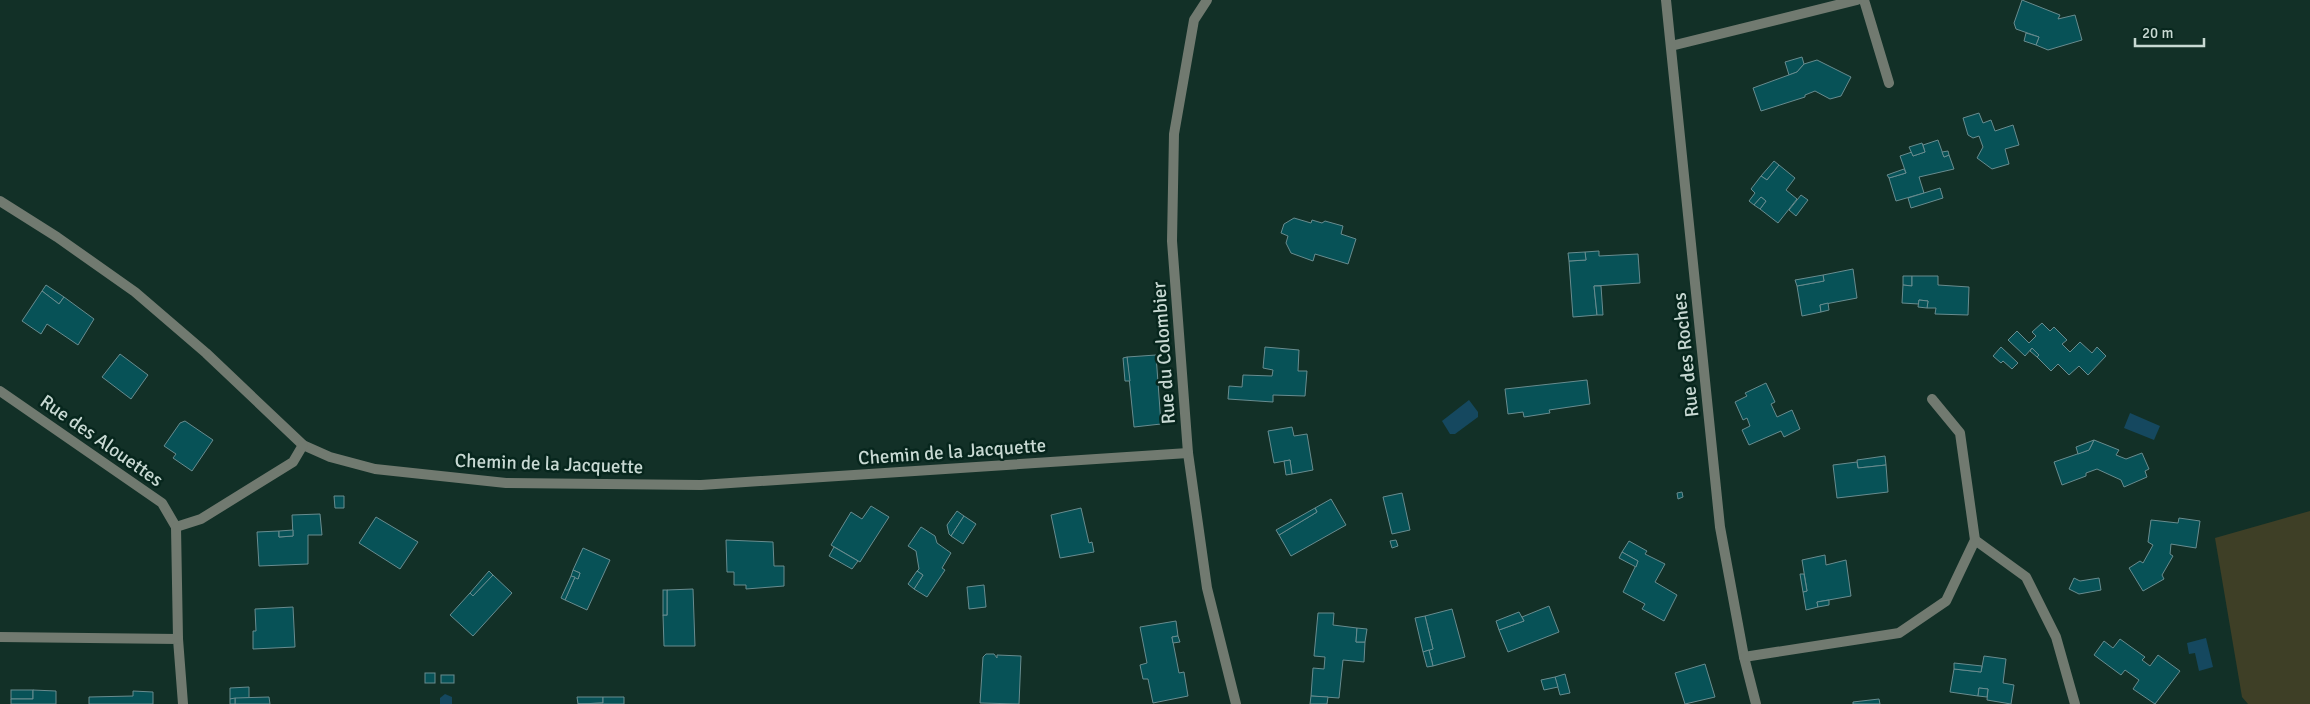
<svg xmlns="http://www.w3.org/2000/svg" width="2310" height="704" font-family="Signika,sans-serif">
	<rect width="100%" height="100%" fill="#123027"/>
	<path fill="#3e3f26" d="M2310,511V704H2248L2242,697L2215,538Z"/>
	<g fill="#15485f">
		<path d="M1469,400L1478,412V417L1455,434H1450L1442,421Z"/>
		<path d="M2130,413L2160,426L2154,440L2124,428Z"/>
		<path d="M2206,638L2213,667L2199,671L2195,653L2189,654L2187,643Z"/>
		<path d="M445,694L452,697V704H440V698Z"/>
	</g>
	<g fill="#075257" stroke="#688c8f">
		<path d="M2022,0L2060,15L2058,19L2075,15L2082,40L2048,50L2036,45L2039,37L2016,29L2014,23Z"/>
		<path d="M2026,33L2039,37L2036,45L2024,41Z"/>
		<path d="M1802,57L1804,64L1797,72L1789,75L1785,62Z"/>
		<path d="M1817,60L1851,77L1841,96L1830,99L1815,91L1805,95V97L1761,111L1753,88L1797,72L1804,64Z"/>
		<path d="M1979,113L1983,123L1991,120L1995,131L2013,125L2019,145L2005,149L2009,164L1992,169L1977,158L1983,147L1979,136L1973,138L1968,135L1963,118Z"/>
		<path d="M1938,140L1944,157L1949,155L1954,169L1919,177L1924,193L1896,201L1889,178L1906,173L1900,156L1912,152L1913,156L1925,152L1923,145Z"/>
		<path d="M1922,143L1925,152L1913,156L1909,147Z"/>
		<path d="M1948,151L1949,155L1944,157L1942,152Z"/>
		<path d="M1774,161L1779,165L1767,180L1761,176Z"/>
		<path d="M1779,165L1795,178L1786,190L1797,199L1778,223L1760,209L1766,201L1761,197L1754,205L1749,201L1755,193L1751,189L1761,176L1767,180Z"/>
		<path d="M1904,169L1906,173L1889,178L1887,175Z"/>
		<path d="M1940,188L1943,198L1911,208L1908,198Z"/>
		<path d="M1801,195L1808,200L1796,216L1789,210Z"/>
		<path d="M1761,197L1766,201L1760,209L1754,205Z"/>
		<path d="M1294,218L1311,223L1312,220L1322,223L1325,221L1343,226L1341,234L1356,239L1348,264L1315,254L1313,261L1291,253L1286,243L1288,236L1281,233L1284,224Z"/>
		<path d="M1599,251V256L1638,254L1640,283L1594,286L1597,315L1573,317L1569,261L1586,260L1585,252Z"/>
		<path d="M1585,252L1586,260L1569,261L1568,253Z"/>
		<path d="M1853,269L1857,298L1820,305L1821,312L1802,316L1797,286L1824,281L1823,275Z"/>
		<path d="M1823,275L1824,281L1797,286L1795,280Z"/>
		<path d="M1903,276H1912V286L1903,285Z"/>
		<path d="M1912,276H1938V285L1969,287L1968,315L1935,314L1936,308H1927L1928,301L1919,300V304L1902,303L1903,285L1912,286Z"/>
		<path d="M46,285L64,297L59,304L42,291Z"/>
		<path d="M1594,286H1601L1603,315H1597Z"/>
		<path d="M42,291L59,304L64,297L94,319L78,345L47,324L41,334L22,321Z"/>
		<path d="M1919,300L1928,301L1927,308L1918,307Z"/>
		<path d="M1828,303L1829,310L1821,312L1820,305Z"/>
		<path d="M2042,323L2050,331L2054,327L2067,340L2062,344L2070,352L2080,342L2092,353L2097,347L2106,356L2088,375L2079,366L2069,375L2058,364L2051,371L2037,357L2039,355L2032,348L2025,356L2008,340L2017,331L2029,343L2036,336L2032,332Z"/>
		<path d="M1265,347L1299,350L1298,371H1307L1305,396L1273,395V402L1228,399L1229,386L1242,387L1243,375L1272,376L1273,370L1263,368Z"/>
		<path d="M2001,347L2018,363L2012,369L2003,361L2001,363L1993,356Z"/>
		<path d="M2032,348L2039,355L2037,357L2030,351Z"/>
		<path d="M120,354L148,375L131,399L102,377Z"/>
		<path d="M1156,355L1161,424L1134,427L1127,357Z"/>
		<path d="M1127,357L1130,381H1125L1123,358Z"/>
		<path d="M1587,380L1590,404L1549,410L1550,413L1524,417L1523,412L1508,414L1505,389Z"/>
		<path d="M1766,383L1775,402L1771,404L1777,417L1792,410L1800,429L1784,437L1781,431L1749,445L1742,430L1750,426L1747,418L1743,420L1735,402L1747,396L1745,393Z"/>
		<path d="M185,421L213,440L192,471L173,458L176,454L164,446L180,423Z"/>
		<path d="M1292,427L1294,436L1307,434L1313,470L1292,474L1290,460L1274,463L1268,431Z"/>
		<path d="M2094,440L2119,450L2116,455L2126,459L2142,453L2149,469L2145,471L2147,477L2124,487L2121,480L2097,469L2086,473V476L2062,485L2054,462L2089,450Z"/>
		<path d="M2094,440L2089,450L2078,454L2076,447Z"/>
		<path d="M1885,456L1886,465L1858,468L1857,460Z"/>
		<path d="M1290,460L1292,474L1286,475L1284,461Z"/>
		<path d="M1857,462L1858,468L1886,465L1888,492L1837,498L1833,465Z"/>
		<path d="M1682,492L1683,497L1678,499L1677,493Z"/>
		<path d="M1402,493L1410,530L1392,534L1383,497Z"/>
		<path d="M334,496H344V508H335Z"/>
		<path d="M1331,499L1346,525L1291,556L1279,535L1317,512L1315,508Z"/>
		<path d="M871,506L889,517L860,562L831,545L851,512L862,519Z"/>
		<path d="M1081,508L1089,543L1092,542L1094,552L1060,558L1051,515Z"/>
		<path d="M1315,508L1317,512L1279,535L1276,530Z"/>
		<path d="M957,511L964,516L951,536L949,534L947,525Z"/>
		<path d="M320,514L322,535H308V564L259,566L257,532L279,531V537L293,536L292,515Z"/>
		<path d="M964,516L976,524L963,544L951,536Z"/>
		<path d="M376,517L418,542L400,569L359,543Z"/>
		<path d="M2179,518L2200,521L2196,548L2171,544L2170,554L2173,556L2162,575L2164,579L2143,591L2129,568L2140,561L2143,563L2153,545L2148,542L2151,520L2178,523Z"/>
		<path d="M921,527L935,536L937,543L951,553L942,568L945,570L927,597L914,589L923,575L917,571L919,569L916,551L908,546Z"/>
		<path d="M293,530V536L279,537V531Z"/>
		<path d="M726,540L773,542L774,566H784V586L746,589V585H734V572H727Z"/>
		<path d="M1396,540L1398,546L1392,548L1390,541Z"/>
		<path d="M1629,541L1647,551L1645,554L1665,564L1655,582L1677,595L1664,621L1642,609L1645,604L1623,592L1638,561L1622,552Z"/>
		<path d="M834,547L858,561L852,569L829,556Z"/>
		<path d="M583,548L610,560L587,610L565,600L575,577L578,579L580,573L573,570Z"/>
		<path d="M1622,552L1638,561L1636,567L1619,558Z"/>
		<path d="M1825,555L1826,565L1846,560L1851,596L1817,602L1818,607L1806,610L1803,592L1807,591L1802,560Z"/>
		<path d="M573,570L580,573L578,579L571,576Z"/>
		<path d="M489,571L493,575L473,596L470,593Z"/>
		<path d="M917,571L923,575L914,589L908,584Z"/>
		<path d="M1800,574H1804L1807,591L1803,592Z"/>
		<path d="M493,575L512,593L473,636L450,615L470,593L473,596Z"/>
		<path d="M571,576L575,577L565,600L561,598Z"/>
		<path d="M2074,578L2080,581L2099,578L2101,590L2079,594L2069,589Z"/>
		<path d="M984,585L986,607L969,609L967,587Z"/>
		<path d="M693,589L695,646H664L663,615H667V590Z"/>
		<rect x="663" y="590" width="4" height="25"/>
		<path d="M1829,600V605L1818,607L1817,602Z"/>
		<path d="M1549,606L1559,632L1508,652L1499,630L1524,621L1522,617Z"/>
		<path d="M293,607L295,647L253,649V631H256L255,609Z"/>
		<path d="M1452,609L1465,657L1433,666L1429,650L1433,649L1425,616Z"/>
		<path d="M1519,612L1524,621L1499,630L1496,621Z"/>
		<path d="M1318,613H1334L1333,625L1357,628L1356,642H1365L1364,662L1343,660L1339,698L1311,696L1313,668L1324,669L1325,657L1314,656Z"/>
		<path d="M1425,616L1433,649L1423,652L1415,618Z"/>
		<path d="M1176,621L1178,636L1172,637L1179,673L1184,672L1188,696L1153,703L1148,679H1143L1140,665L1147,663L1140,627Z"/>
		<path d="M1357,628L1367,629L1365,642H1356Z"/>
		<path d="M1178,636L1180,642L1173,643L1172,637Z"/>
		<path d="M2120,639L2145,657L2142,660L2150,666L2158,655L2180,671L2155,704L2133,689L2139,680L2125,670L2121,675L2094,655L2104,641L2113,648Z"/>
		<path d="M1429,650L1433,666L1427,667L1423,652Z"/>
		<path d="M986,654H994L997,658V655L1021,656L1019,704L980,703L983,657Z"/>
		<path d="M1984,656L2006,659L2003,683L2014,685L2011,704L1987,700L1988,689L1979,688L1978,696L1950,692L1954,669L1981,672Z"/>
		<path d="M1954,663L1982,666L1981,672L1954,669Z"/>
		<path d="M1705,664L1715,697L1685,704L1675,673Z"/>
		<rect x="425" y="673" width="10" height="10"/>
		<path d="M1565,674L1570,693L1560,695L1555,677Z"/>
		<rect x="441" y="675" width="13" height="8"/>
		<path d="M1555,677L1558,687L1544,690L1541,680Z"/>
		<path d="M249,687V698L230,699V688Z"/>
		<path d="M1979,688L1988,689L1987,697L1978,696Z"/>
		<rect x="11" y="690" width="22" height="9"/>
		<path d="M33,690L56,691V704H11V699H33Z"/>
		<path d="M133,691L153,692V704H89V697L133,696Z"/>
		<path d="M1311,696L1328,697L1327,704H1310Z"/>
		<path d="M269,697L270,704H235V698Z"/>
		<path d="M577,697H603V703L578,704Z"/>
		<path d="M603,697H624V704H578L603,703Z"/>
		<path d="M235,698V704H230V699Z"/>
		<path d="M1879,699L1880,704H1853V702Z"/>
	</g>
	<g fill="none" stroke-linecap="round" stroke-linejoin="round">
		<g stroke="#717a70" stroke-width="10">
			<path d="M1864,0L1889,83"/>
			<path d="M1671,46L1857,0"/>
		</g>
		<g stroke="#717a70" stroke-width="10">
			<path d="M1207,0L1194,20L1174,134L1172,241L1188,453L1207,588L1236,704"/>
			<path d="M1666,0L1720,527L1744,657L1756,704"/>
			<path d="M0,201L57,237L135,292L206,353L303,445L330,457L375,469L506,483L701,485L1188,453"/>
			<path d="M0,391L162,503L176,527"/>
			<path d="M1975,540L2026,577L2056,637L2075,704"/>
			<path d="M0,637L178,639L183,704"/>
			<path d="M178,639L176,527L201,519L293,462L303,445"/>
			<path d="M1744,657L1899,633L1946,601L1975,540L1960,433L1932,399"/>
		</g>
	</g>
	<g text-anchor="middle" stroke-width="5" stroke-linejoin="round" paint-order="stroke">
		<g font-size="19" fill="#c8d9d3" stroke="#07261d">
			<text transform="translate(1163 353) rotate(-94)" y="7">Rue du Colombier</text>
			<text transform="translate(1685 355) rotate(-96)" y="7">Rue des Roches</text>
			<text transform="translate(102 440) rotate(35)" y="7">Rue des Alouettes</text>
			<text transform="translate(952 451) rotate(-4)" y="7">Chemin de la Jacquette</text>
			<text transform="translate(549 463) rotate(2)" y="7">Chemin de la Jacquette</text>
		</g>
	</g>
	<path d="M2135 38v8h69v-8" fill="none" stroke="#c8d9d3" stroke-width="2.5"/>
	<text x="2142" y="38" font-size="15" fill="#c8d9d3" stroke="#07261d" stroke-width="4" paint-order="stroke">20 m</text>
</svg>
